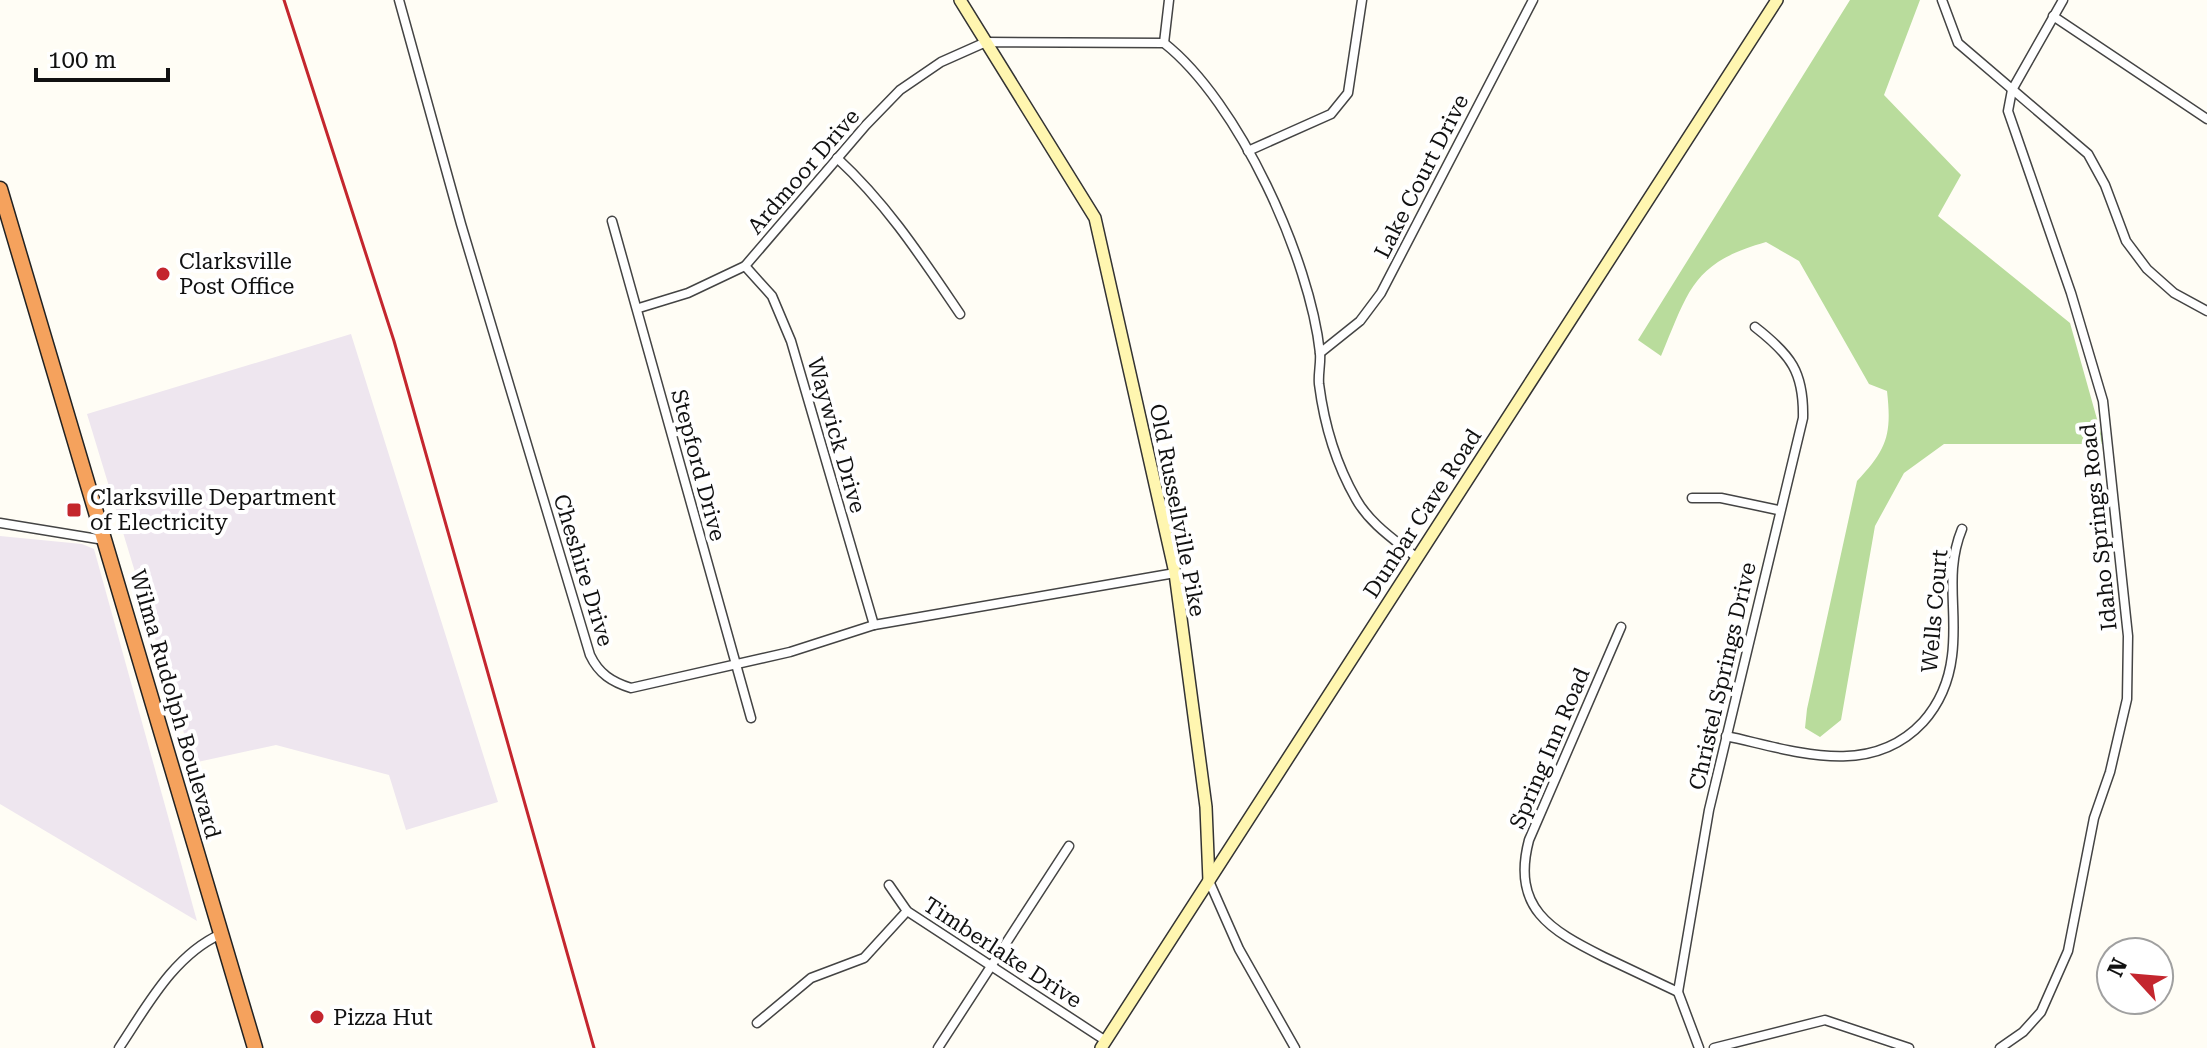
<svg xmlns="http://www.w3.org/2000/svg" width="2207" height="1048" font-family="'Roboto Serif',serif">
	<rect width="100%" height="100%" fill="#fffdf5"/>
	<g fill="#eee6ef">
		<path d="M351,334L498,802L406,830L389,775L276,745L193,763L87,414Z"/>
		<path d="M0,536L82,544L94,549L197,921L0,804Z"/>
	</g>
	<path fill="#b9dc9c" d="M1850,0H1920L1884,95L1961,175L1938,216L2070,323L2104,444H1944L1904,473L1875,526L1841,720L1820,737L1805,728L1807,709L1857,481C1887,449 1892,435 1887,391L1869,384L1799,261L1766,242C1692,263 1689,290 1661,356L1638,340Z"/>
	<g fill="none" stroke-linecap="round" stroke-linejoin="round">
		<g stroke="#444" stroke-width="11">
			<g id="street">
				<path d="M399,0L461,224L590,655C599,674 612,682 631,688L790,652L874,625L1175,573"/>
				<path d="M1942,0L1958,43L2088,154L2105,185L2126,241L2147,269L2174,293L2207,311"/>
				<path d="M2053,16L2207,119"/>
				<path d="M1164,43L1169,0"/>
				<path d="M1248,151L1331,114L1348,93L1362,0"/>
				<path d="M837,158C887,204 922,258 960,314"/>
				<path d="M612,221L751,718"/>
				<path d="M745,266L772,296L791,341L874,625"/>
				<path d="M639,308L688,293L745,266L866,125L900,90L941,62L986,42L1164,43C1239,102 1310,259 1320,353C1321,363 1318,374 1319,384C1324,423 1336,464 1356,499C1370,524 1395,540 1417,558"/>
				<path d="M1320,353L1360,321L1381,293L1533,0"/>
				<path d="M1692,498H1721L1778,510"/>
				<path d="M0,523L104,540"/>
				<path d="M1621,627L1529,840C1511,908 1550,930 1604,957C1629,969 1653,980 1678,992"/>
				<path d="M1726,736C1792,750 1869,780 1923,722C1940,703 1949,681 1952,656C1958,610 1944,573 1962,529"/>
				<path d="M1209,881L1239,949L1295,1048"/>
				<path d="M889,885L907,911L1106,1041"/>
				<path d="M757,1023L811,978L864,958L907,911"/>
				<path d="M119,1048C147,1006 174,955 221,934"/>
				<path d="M938,1048L1069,846"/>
				<path d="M1699,1048L1678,992L1709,810L1803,418C1804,372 1791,355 1755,327"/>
				<path d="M1714,1048L1825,1020L1909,1048"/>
				<path d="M2000,1048L2023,1032L2041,1012L2068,951L2094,818L2110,772L2127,699L2128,636L2103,401L2071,293L2008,111L2012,90L2063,0"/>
			</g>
		</g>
		<g stroke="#333" stroke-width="14">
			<g id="secondary">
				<path d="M960,0L1095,218L1175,573L1206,807L1209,881"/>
				<path d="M1101,1048L1777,0"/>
			</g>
		</g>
		<g stroke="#222" stroke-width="17">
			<path id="highway" d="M0,189L255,1048"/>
		</g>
		<use href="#street" stroke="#fff" stroke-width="8"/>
		<use href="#secondary" stroke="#fff6b0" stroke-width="11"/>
		<use href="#highway" stroke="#f5a25d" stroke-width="14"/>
		<path stroke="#c4262e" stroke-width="3" d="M284,0L394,341L594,1048"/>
	</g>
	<g fill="#c4262e" stroke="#fff" stroke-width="3">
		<circle cx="163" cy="274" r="8"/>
		<rect x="66" y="502" width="16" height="16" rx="4"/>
		<circle cx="317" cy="1017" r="8"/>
	</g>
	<g text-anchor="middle" stroke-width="8" stroke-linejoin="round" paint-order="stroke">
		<g font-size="22" fill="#111" stroke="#fff">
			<text transform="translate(803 171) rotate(-49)" y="8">Ardmoor Drive</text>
			<text transform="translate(1421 176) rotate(-63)" y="8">Lake Court Drive</text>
			<text transform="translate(837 435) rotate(74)" y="8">Waywick Drive</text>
			<text transform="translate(699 465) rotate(75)" y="8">Stepford Drive</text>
			<text transform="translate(1178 510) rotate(79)" y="8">Old Russellville Pike</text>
			<text transform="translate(1422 513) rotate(-57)" y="8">Dunbar Cave Road</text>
			<text transform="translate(2098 527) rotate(-96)" y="8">Idaho Springs Road</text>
			<text transform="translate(584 570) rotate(73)" y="8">Cheshire Drive</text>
			<text transform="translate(1934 611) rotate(-85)" y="8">Wells Court</text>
			<text transform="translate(1722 676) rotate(-77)" y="8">Christel Springs Drive</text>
			<text transform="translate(176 704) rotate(74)" y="8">Wilma Rudolph Boulevard</text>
			<text transform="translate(1549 748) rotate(-67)" y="8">Spring Inn Road</text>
			<text transform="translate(1003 952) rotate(33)" y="8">Timberlake Drive</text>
		</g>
		<g font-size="22" fill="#111" stroke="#fff" text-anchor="start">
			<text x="179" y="269">Clarksville<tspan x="179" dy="25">Post Office</tspan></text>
			<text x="90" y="505">Clarksville Department<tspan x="90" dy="25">of Electricity</tspan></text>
			<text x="333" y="1025">Pizza Hut</text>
		</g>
	</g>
	<g transform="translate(2135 976) rotate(296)"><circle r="38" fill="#ffffff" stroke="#a0a0a0" stroke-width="2"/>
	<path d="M0-6L14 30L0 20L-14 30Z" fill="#c4262e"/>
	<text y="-12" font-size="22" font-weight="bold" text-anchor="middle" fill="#111111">N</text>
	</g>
	<path d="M36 68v12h132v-12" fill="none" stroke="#111111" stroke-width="4"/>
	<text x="48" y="68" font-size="24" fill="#111111" stroke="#ffffff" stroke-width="6" paint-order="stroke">100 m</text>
</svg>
